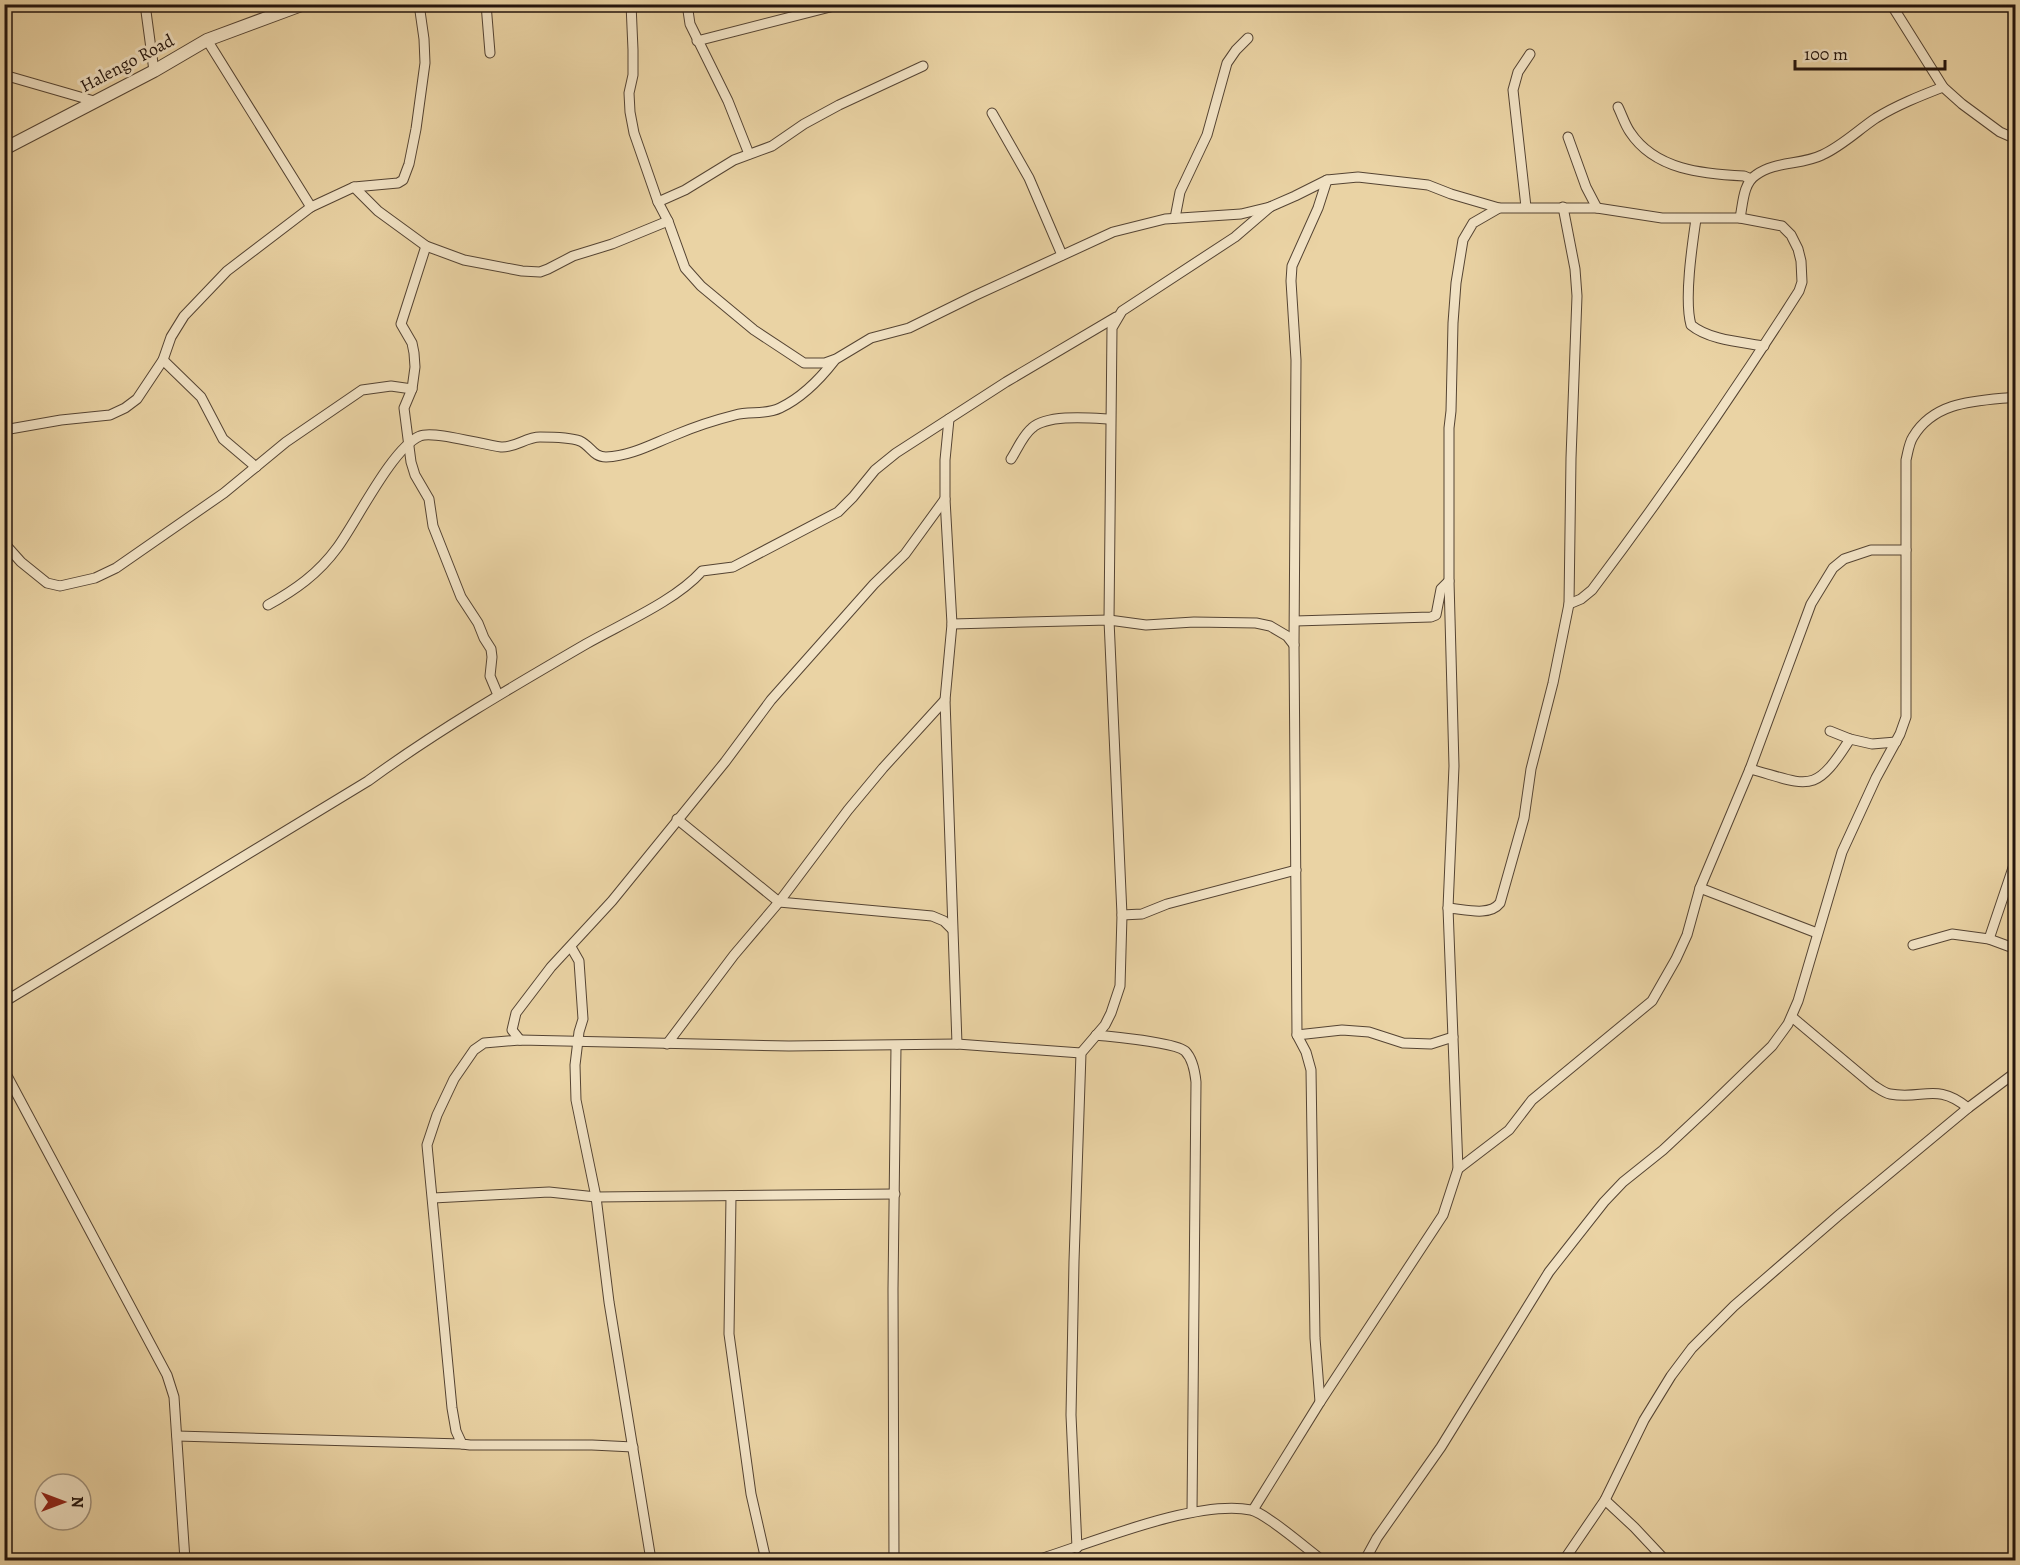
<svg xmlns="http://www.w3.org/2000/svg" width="2020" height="1565" font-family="Alegreya,serif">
	<rect width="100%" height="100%" fill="#ead3a4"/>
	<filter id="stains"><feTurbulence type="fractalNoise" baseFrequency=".00333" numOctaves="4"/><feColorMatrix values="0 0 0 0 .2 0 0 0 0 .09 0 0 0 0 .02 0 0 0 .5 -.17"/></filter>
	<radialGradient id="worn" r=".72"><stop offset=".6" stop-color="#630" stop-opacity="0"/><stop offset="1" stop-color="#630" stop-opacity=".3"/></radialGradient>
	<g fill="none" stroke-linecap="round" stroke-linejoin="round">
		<g stroke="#543" stroke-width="11">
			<g id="minor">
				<path d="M145,4L154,71"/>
				<path d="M486,4L490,53"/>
				<path d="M631,4L633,50V75L629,93L630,112L634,133L658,202L668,221L685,268L701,286L754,330L804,363H825L836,359L871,338L909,328L974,296L1113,232L1165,219L1241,214L1270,207L1295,196L1327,180L1358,177L1428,185L1451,194L1499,208"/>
				<path d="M687,4L690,24L728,101L749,154"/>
				<path d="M1891,4L1943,87L1962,104L2000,132L2016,139"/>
				<path d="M207,40L311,207"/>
				<path d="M697,41L842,4"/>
				<path d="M4,75L94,101"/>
				<path d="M1618,107C1622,115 1625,125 1630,132C1655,170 1703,174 1744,176L1751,179"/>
				<path d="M992,113L1029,178L1062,255"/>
				<path d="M1568,137L1586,187L1597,208"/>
				<path d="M354,187L378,211L426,246L464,260L522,271L540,272L548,269L573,256L612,244L668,221"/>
				<path d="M658,202L685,190L734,160L772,146L804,124L839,105L923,66"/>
				<path d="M1526,207L1513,90L1518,72L1530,54"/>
				<path d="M1175,218L1180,192L1207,135L1227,63L1236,50L1248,38"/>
				<path d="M1740,218C1743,204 1743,183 1756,175C1775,161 1802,165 1822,155C1842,146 1858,130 1876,118C1897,105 1920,96 1943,87"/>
				<path d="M1696,219C1692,246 1684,300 1691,325C1709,340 1741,342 1764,346"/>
				<path d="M426,246L401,324L412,343L414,353L415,367L412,389L404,408L411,462L415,475L429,499L433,526L461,597L478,623L484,638L491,649L492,657L490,676L498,695"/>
				<path d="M163,360L201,397L223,439L256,467"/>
				<path d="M949,419L945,460V499L952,624L945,700L957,1044"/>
				<path d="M4,430L61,420L110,415L125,408L137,399L163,360L171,337L184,316L227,271L311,207L354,187L398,183L403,180L409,164L416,129L425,63L424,39L419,4"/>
				<path d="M1011,459C1017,450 1023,435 1032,428C1048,414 1090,418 1110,419"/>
				<path d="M4,543L21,562L47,583L60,586L95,578L116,568L224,493L286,442L362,390L391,386L412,389"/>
				<path d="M268,605C295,590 318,574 337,548C357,521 392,448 420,436C433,430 483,445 501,447C515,448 526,437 540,437C552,437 569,437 580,441C591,446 593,457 606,457C631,456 652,444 675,435C694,427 715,420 735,415C750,411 766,415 780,408C801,398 820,379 834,361"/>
				<path d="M1295,621L1431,617L1436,615L1441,589L1449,581"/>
				<path d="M952,624L1109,620L1146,625L1194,622L1256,623L1270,626L1287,636L1294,645"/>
				<path d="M1830,731L1850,739L1872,744L1896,742"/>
				<path d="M1750,769C1809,785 1814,796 1850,739"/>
				<path d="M677,819L779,902L932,916L944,921L952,929"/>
				<path d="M1700,888L1817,933"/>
				<path d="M1448,908C1464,909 1489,917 1500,903L1524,818L1531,769L1553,683L1569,604L1571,458L1577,296L1575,269L1563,207"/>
				<path d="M1122,915L1142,914L1167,904L1296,870"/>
				<path d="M1989,939L2016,859"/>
				<path d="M1913,945L1952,934L1989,939L2016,949"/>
				<path d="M571,947L579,961L583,1019L579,1032L575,1065L576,1100L596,1197L609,1302L651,1560"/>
				<path d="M4,1002L368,781C438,730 512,687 586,644C623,623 675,601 702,571L733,567L838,512L853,497L875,470L896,453L1006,382L1116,317"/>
				<path d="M1792,1017L1873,1085C1878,1088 1884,1093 1890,1094C1923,1100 1937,1082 1968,1108"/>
				<path d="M1096,1035C1113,1037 1174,1042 1185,1051C1193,1059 1195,1072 1196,1082L1192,1512"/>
				<path d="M1297,1035L1342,1030L1369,1032L1403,1043L1431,1044L1453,1037"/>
				<path d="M520,1040L512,1030L516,1013L551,967L612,901L725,762L771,700L874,584L905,554L945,499"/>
				<path d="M667,1044L734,955L779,902L848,810L883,768L945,700"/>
				<path d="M4,1070L167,1375L174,1397L185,1560"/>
				<path d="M1458,1169L1509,1130L1532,1100L1652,1001L1676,959L1687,935L1700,888L1750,769L1811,604L1833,568L1844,559L1871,550H1906"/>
				<path d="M731,1196L729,1334L751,1494L766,1560"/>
				<path d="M433,1198L549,1192L596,1197L895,1194"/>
				<path d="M1320,1402L1315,1338L1311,1070L1306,1052L1297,1035L1294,645L1296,360L1291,281L1292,266L1318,208L1327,180"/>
				<path d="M177,1436L462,1444"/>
				<path d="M633,1447L592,1445H470L462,1444L456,1431L452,1408L427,1145L437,1115L454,1079L474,1050L484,1043L520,1040L789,1046L957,1044L1081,1053"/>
				<path d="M1605,1500L1634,1527L1665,1560"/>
				<path d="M1253,1510L1320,1402L1443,1215L1458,1169L1448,908L1454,766L1449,581V428L1451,411L1453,323L1456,283L1463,240L1473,223L1499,208H1597L1662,218H1740L1782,226L1791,235L1798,249L1801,261L1802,282L1799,291C1734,393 1665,493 1592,590L1581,599L1569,604"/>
				<path d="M1077,1548L1071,1415L1074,1261L1081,1053L1105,1025L1111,1013L1120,986L1122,915L1109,620L1112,328L1122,311L1235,237L1270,207"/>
				<path d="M894,1560L893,1289L896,1046"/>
				<path d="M1037,1560C1092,1543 1196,1499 1251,1510C1266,1513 1308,1550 1322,1560"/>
				<path d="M1365,1560L1377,1538L1441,1447L1549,1272L1604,1202L1623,1182L1663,1150L1708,1108L1772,1046L1788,1024L1798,1001L1842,852L1876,778L1900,734L1906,717V460C1908,452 1909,443 1913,437C1935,400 1978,401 2016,397"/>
				<path d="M1564,1560L1605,1500L1644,1420L1671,1376L1692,1348L1734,1306L1839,1215L1968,1108L2016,1072"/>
			</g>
		</g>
		<g stroke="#543" stroke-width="14">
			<path id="tertiary" d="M4,149L154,71L207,40L304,4"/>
		</g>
		<use href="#minor" stroke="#f1e2c4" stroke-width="9"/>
		<use href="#tertiary" stroke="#f1e2c4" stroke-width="12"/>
	</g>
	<g text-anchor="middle" stroke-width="6" stroke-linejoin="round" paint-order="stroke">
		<g font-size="18" fill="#23140d" stroke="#f1e2c4">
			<text transform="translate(127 63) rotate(-28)" y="6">Halengo Road</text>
		</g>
	</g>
	<rect width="2020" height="1565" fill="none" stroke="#ead3a4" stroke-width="24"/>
	<rect x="6" y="6" width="2008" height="1553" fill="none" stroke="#23140d" stroke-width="3"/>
	<rect x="12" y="12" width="1996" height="1541" fill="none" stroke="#23140d" stroke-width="1.5"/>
	<g transform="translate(63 1502) rotate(90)"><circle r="28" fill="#f1e2c4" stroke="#9f907b" stroke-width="1.5"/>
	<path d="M0-4.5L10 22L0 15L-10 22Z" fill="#8f2418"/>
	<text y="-9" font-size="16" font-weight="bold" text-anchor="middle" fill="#23140d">N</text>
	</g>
	<path d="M1795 60v9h150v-9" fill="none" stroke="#23140d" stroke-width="3"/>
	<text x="1804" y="60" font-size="18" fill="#23140d" stroke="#f1e2c4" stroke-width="4.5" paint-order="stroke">100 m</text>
	<rect width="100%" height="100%" filter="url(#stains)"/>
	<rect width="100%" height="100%" fill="url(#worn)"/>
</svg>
